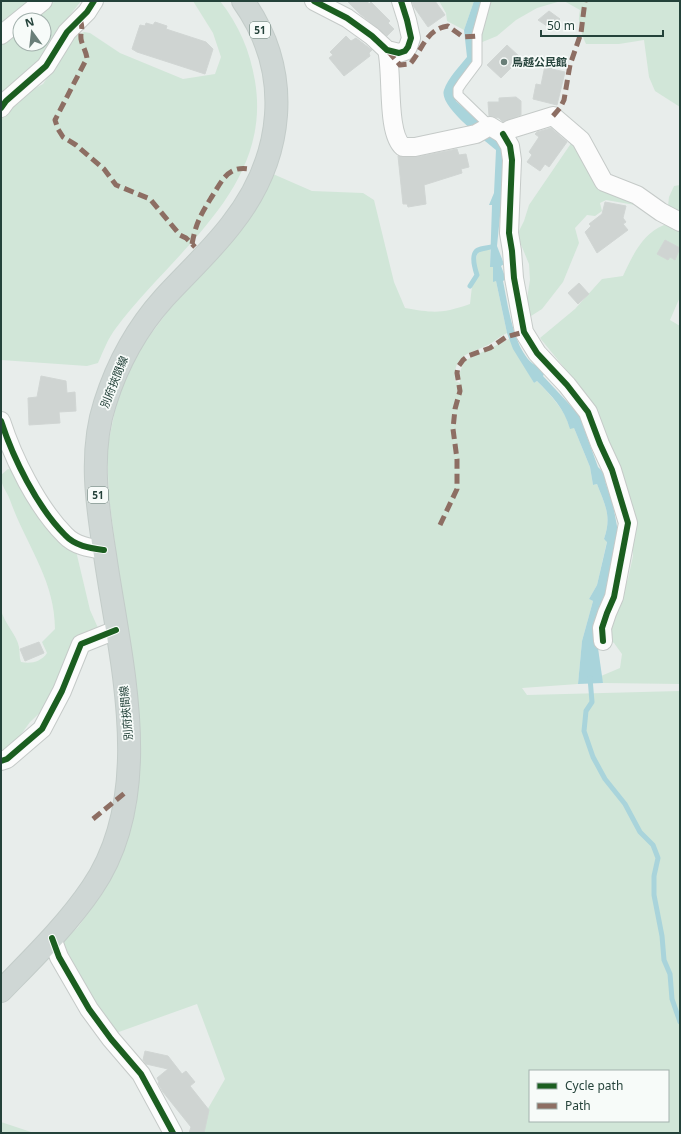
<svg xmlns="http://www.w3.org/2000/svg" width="681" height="1134" font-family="'Noto Sans','Noto Sans JP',sans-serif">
	<rect width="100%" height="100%" fill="#e8edeb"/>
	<g fill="#d1e6d8" fill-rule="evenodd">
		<path d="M1,1H32L1,24Z"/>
		<path d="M55,1H81L59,29L36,67L8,87L1,95V44L20,29V44H44V20H31Z"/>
		<path d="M193,1H220C239,25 250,51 255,81C273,189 172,252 116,328C108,338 103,352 98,363L87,366L1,360V120L7,110L26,93L43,84L74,37L84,32L90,33L120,53L183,79L215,74L221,57L213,33Z"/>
		<path d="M439,1H474L464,30L447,21L446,13Z"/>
		<path d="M488,1H561L537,8L516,20L497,36L480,43L481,26Z"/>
		<path d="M564,1H680V107L655,91L649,77L644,40L619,44H586C581,32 577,23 580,10Z"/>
		<path d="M574,139L627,195L644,209L635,205L606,200L600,203L602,211L595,216L587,215L575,228L579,243L563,282L542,309L531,316L525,311L530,280L529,264L517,235L524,221L529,205Z"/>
		<path d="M273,174L312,191L363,193L374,200L394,282L405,308C434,313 441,314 470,304L472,286L478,275L475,264L478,251L490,249V267H493V281H496L507,333C500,336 494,342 488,345C468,354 453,355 455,381L460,383V372L464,361L509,339L534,383L537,381C551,396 564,408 570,428H574L590,467L593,485L597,484C605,505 612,516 604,539L607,541L597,585L589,599L593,601L582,641L578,684L522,688L527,695L680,691V1133H201L202,1119L225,1079L197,1004L116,1033L71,968L62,942L78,927L102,894L124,846L136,807L140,761L138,705L128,646L109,497L107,449L117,401L128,370L140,349L168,311L235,238L256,208ZM530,1071H668V1121H530Z"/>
		<path d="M680,185V218L668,206L669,197L674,186Z"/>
		<path d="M664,225L680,228V297L670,320L680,326V684L603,683L601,676L620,668L622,654L614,643L608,639L618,599L628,579L633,556L632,522L571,376L540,338L575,309L602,279L623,276C633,255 642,234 664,225Z"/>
		<path d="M8,469L13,470L76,551L90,610L98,628L93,629L78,642L48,705L30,722L17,740L1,752V610C4,623 17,635 19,647C20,652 19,657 21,662C31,664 41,662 47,653L42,642L55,629C55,580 26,545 10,500C6,489 1,487 1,475Z"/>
		<path d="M1,1122L34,1133H1Z"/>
	</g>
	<path fill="#a9d4db" d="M474,1H483L475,61L454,92L456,101L503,144L505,151L501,193L504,206H501L497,246L504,264L501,266L506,279L503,281C508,305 513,346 532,363C536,366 541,369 545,372L543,376L585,421L582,423L598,467L609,478L605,481L613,505L620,542L616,543L606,589L607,603L602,602L597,641L603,683L578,684L582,641L593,601L589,599L597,585L607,542L604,539C612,516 605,505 597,484L593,485L590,467L574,428L570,429C564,408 552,396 537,381L534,383L513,349L507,333L496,281L493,282V267H490L492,205H489L494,193L496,150C484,140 438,106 444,90C448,78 459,67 467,57L464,30Z"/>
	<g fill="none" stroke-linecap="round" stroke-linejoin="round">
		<g stroke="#a9d4db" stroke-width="5">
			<path d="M470,286L477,275C475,269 470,254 478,250C482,248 489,248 494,246"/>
			<path d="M590,678L592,702L586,711L584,731L593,757L605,779L625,804L640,832L653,845L658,858L654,876V895L662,936L664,960L670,974L672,999L680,1022"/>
		</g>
	</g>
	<g fill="#cfd4d2" stroke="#d1d6d4">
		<path d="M347,1H367L369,4L371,2L390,21L388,23L394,29L387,36L360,14Z"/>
		<path d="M412,1H435L445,15L428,27L414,7Z"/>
		<path d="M549,11L560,19L550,28L538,20Z"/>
		<path d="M155,22L167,26L166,29L206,42L213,49L205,74L137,52L132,49L140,25L145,26L146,23L153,25Z"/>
		<path d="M346,36L351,41L356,38L372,50L369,53L370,56L344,76L329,58L333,55L330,52Z"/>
		<path d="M507,45L521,58L501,78L487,65Z"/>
		<path d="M546,61H552V69L565,72L557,105L533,99L536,84L541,85Z"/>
		<path d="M516,97L521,101V115L503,122L499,118L489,116L488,102H499V98Z"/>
		<path d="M551,128L567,142L549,167L545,164L540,171L527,162L532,155L529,152L539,137L535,134L537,132Z"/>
		<path d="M457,149L459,155L466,154L469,167L461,169L462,173L424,185L426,204L408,207L407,204H403L398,156L417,157Z"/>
		<path d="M605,202L626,206L623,218L626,222L623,224L628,230L597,253L585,232L591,226L589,224L602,214Z"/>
		<path d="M665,240L680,248L675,260L670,257L668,260L657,254Z"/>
		<path d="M579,283L589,294L578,304L568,293Z"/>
		<path d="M41,376L66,381L67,393L75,392L76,411L59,412L60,423L29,425L28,398L37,397Z"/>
		<path d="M39,642L44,653L25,661L20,649Z"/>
		<path d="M145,1051L168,1056L182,1074L186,1071L195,1082L190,1086L209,1110L204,1133H189L191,1127L163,1092L158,1083L159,1082L157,1078L168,1069L146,1064L143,1060Z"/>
	</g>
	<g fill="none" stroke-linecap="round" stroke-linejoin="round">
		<g stroke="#c5cac8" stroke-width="11">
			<path id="service" d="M486,1L477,34V63L462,83L458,89V95L490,126"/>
		</g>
		<g stroke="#c5cac8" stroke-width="20">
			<g id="minor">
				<path d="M314,1L347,18L372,36L387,50L399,53L405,51L408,47L411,38L407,20L401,1"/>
				<path d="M1,35L43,1"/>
				<path d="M387,50C393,72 386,133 403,147H415L476,134L490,126L503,134L511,129L553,116L581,140L604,182L637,195L661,212L680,222"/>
				<path d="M1,108L6,101L46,66L67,32L87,12L94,1"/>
				<path d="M503,134L510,146L512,160L509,233L512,251L514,278L524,332L537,353L567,385L588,412L600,444L612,470L628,523L614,597L607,613L602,628L603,641"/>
				<path d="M1,421C13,458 37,507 65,535C75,546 90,548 104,550"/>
				<path d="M1,761L7,759L42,729L62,691L81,644L116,630"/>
				<path d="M52,938L59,957L89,1009L111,1039L141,1074L173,1133"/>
			</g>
		</g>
		<g stroke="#c3ccc9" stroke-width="24">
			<path id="primary" d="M1,991C33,958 67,925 92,888C157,793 120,660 105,555C97,505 89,452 105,403C117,365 137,328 164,298C186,274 211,251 231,225C284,158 294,73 243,1"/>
		</g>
		<use href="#service" stroke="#fcfcfc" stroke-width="9"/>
		<use href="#minor" stroke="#fcfcfc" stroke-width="18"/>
		<use href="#primary" stroke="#cfd7d5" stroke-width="22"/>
		<g stroke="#8d6e63" stroke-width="5" stroke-dasharray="10 5" stroke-linecap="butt">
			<path d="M80,19C84,31 80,30 81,39C82,45 86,51 87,58L55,120L58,129L63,137L76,145L104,169L116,185L150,199L180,235L186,238L195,247"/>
			<path d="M388,51L400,65L410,64C423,49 426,29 448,26L463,37L477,36"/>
			<path d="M553,116L560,108L564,100L570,65L581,33L585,1"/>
			<path d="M192,244C196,223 200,216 211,198C221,183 227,165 249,169"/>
			<path d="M440,525L457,489V459L453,429L455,409L460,391L457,373L458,367L463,360L468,356L490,348L506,337L524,332"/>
			<path d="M93,819L126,792"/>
		</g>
		<g stroke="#f7fbf9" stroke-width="8">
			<g id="cycleway">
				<path d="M314,1L347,18L372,36L387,50L399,53L405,51L408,47L411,38L407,20L401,1"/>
				<path d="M1,108L6,101L46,66L67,32L87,12L94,1"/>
				<path d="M503,134L510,146L512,160L509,233L512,251L514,278L524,332L537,353L567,385L588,412L600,444L612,470L628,523L614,597L607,613L602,628L603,641"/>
				<path d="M1,421C13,458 37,507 65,535C75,546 90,548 104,550"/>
				<path d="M1,761L7,759L42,729L62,691L81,644L116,630"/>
				<path d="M52,938L59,957L89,1009L111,1039L141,1074L173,1133"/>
			</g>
		</g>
		<use href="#cycleway" stroke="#1b5e20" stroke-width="6"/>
	</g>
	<circle fill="#697e78" stroke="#f7fbf9" stroke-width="1.5" cx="504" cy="62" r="4"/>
	<g text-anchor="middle" stroke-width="3.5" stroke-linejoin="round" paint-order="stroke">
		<g fill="#f7fbf9" stroke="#637a73" stroke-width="1">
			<rect x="250" y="22" width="20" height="16" rx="3"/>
			<rect x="88" y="487" width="20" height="16" rx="3"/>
		</g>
		<g font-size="10" font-weight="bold" fill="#24423a">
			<text x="260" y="34">51</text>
			<text x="98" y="499">51</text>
		</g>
		<g font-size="11" font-weight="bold" fill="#24423a" stroke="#f7fbf9" text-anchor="start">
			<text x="512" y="66">鳥越公民館</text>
		</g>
		<g font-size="11" fill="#24423a" stroke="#f7fbf9">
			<text transform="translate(114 382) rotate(-68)" y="4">別府挾間線</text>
			<text transform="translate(126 713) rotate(-95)" y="4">別府挾間線</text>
		</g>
	</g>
	<rect width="681" height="1134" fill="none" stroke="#24423a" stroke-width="4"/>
	<rect x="529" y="1070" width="140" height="52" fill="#f7fbf9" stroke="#a3b1ad"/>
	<rect x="537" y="1083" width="20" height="6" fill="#1b5e20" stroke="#a3b1ad"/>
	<text x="565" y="1090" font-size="12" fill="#24423a">Cycle path</text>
	<rect x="537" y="1103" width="20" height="6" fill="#8d6e63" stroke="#a3b1ad"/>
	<text x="565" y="1110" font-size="12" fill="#24423a">Path</text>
	<g transform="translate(32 32) rotate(345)"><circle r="19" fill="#f7fbf9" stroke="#a3b1ad"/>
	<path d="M0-3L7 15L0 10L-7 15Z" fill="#697e78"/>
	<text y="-6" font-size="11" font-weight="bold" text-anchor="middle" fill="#24423a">N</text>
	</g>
	<path d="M541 30v6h122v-6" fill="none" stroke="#24423a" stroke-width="2"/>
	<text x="547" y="30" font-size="12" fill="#24423a" stroke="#f7fbf9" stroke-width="3" paint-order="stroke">50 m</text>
</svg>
